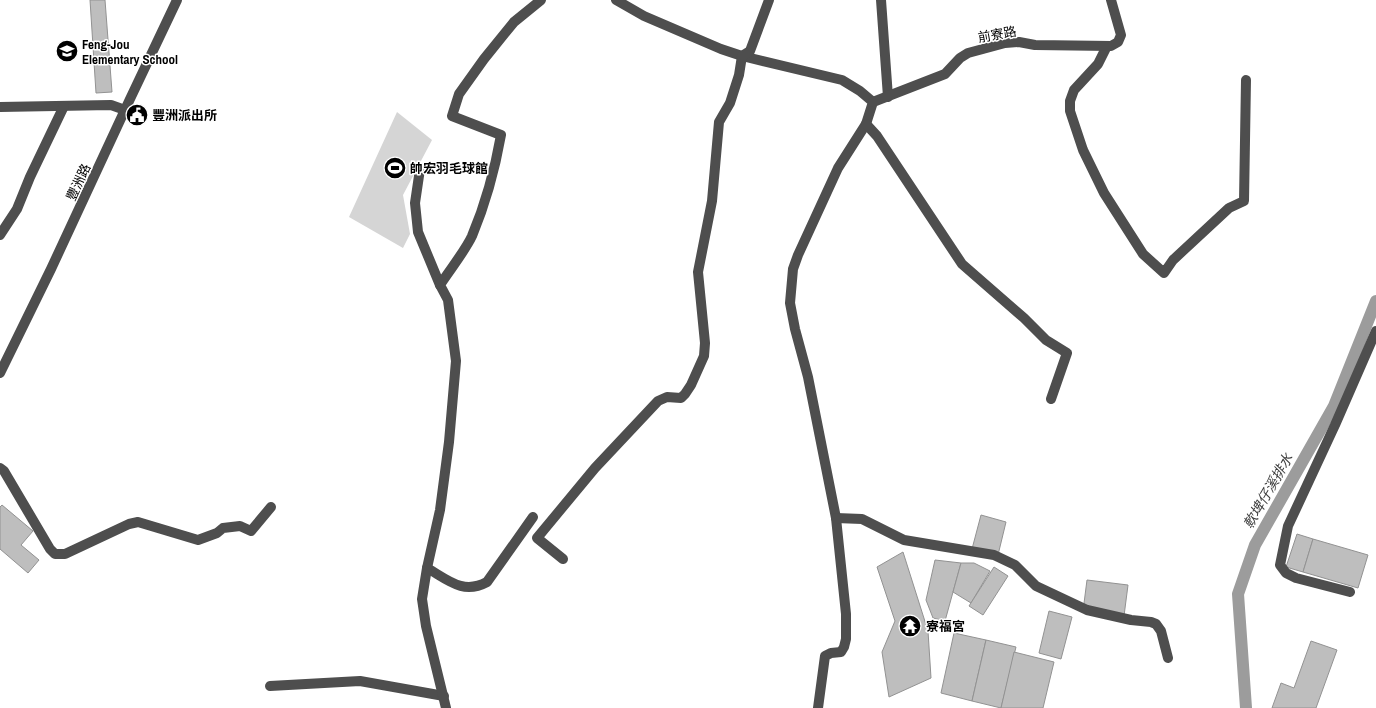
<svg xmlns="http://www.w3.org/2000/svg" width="1376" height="708" font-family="'Archivo Narrow','Noto Sans TC',sans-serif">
	<rect width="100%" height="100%" fill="#fff"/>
	<path fill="#d5d5d5" d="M397,112L432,140L403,195L410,234L403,248L349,217Z"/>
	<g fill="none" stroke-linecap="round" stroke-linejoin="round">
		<path stroke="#9c9c9c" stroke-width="12" d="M1246,708L1238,594L1255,545L1334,406L1376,301"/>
	</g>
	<g fill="#bebebe" stroke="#929292">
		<path d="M90,0H105L112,92L96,93Z"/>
		<path d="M2,505L33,531L21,545L39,560L28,573L0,549V507Z"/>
		<path d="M981,515L1006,522L998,555L972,549Z"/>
		<path d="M1297,534L1313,539L1303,572L1286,567Z"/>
		<path d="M1313,539L1368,555L1358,588L1303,572Z"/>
		<path d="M903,552L928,631L931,678L889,697L882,652L895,621L877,567Z"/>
		<path d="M935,560L961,563L945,621L933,618L926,600Z"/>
		<path d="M961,563H974L990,571L971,603L953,592Z"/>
		<path d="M994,567L1008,576L983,615L969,606Z"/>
		<path d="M1087,580L1128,585L1124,616L1083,611Z"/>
		<path d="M1049,611L1072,617L1061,659L1039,653Z"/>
		<path d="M954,633L986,640L972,701L941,693Z"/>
		<path d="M986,640L1016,647L1001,708L972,701Z"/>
		<path d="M1311,641L1337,650L1316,708H1272L1281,683L1294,688Z"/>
		<path d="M1014,652L1054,662L1043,708H1001Z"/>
	</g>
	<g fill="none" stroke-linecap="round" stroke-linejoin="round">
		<g stroke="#4e4e4e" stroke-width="10">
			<path d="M616,0L644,16L721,49L742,56L842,80L860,91L873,102L866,124L838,168L798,255L793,269L790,303L795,329L808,377L836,518L846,614V639L844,647L841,652L831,653L825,656L818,708"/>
			<path d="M881,0L888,97"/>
			<path d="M1107,46L1098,64L1074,90L1070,101V111L1083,150L1104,193L1143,254L1164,273L1173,260L1229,208L1244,201L1246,80"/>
			<path d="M873,102L945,74L960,58L968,53L1005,43L1019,42L1035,45L1111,46L1118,42L1121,35L1111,0"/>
			<path d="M0,107L111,105L125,110"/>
			<path d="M866,124L877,136L962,264L1024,318L1046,340L1067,353L1051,399"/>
			<path d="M420,169L415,203L418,232L440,285"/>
			<path d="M0,235L17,209L30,177L64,106"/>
			<path d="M0,373L51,269L130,99L177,0"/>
			<path d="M0,468L4,471L50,549L55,554H65L129,524L138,522L198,540L217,533L223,528L240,526L251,531L271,507"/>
			<path d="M836,518L862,519L904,540L994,555L1015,565L1036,586L1087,610L1131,620L1151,622L1156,624L1161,631L1168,658"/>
			<path d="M563,559L537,538L595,468L658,401L667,397L681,398L685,394L691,385L704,356L705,343L698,272L712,201L719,122L730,103L739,75L742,56L750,51L769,0"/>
			<path d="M427,568C448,580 463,595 487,582L533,517"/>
			<path d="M1350,592L1296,578L1286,573L1280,565L1288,526L1335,425L1376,331"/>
			<path d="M270,686L360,681L444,696"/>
			<path d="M446,708L426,626L422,599L427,568L440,510L449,442L456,361L448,300L440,285C449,271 465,251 472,236C485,205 495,169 501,135L452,116L459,94L484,59L514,22L541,0"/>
		</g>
	</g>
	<defs>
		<g id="school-disc" transform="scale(1.15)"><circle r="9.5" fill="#000" stroke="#fff"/><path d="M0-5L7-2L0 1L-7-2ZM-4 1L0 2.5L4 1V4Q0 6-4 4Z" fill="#fff"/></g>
		<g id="civic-disc" transform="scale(1.15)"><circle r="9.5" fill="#000" stroke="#fff"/><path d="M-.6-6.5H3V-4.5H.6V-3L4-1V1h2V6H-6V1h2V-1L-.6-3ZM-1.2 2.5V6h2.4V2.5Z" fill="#fff"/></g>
		<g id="stadium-disc" transform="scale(1.15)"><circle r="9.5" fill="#000" stroke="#fff"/><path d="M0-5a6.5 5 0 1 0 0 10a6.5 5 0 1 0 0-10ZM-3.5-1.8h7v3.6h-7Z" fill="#fff"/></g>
		<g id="temple-disc" transform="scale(1.15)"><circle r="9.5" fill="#000" stroke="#fff"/><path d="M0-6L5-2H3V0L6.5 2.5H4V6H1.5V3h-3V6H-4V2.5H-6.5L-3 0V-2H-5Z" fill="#fff"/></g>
	</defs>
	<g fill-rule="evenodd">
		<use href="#school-disc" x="67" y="51"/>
		<use href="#civic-disc" x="137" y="115"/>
		<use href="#stadium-disc" x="395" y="168"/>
		<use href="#temple-disc" x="910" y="626"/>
	</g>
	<g text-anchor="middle" stroke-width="3" stroke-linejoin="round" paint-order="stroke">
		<g font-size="13" fill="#000" stroke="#fff">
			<text transform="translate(997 34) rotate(-10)" y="5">前寮路</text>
			<text transform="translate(78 182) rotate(-65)" y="5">豐洲路</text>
		</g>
		<g font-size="13" font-weight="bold" fill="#000" stroke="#fff" text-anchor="start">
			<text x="82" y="49">Feng-Jou<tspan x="82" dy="15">Elementary School</tspan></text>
			<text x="152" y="120">豐洲派出所</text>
			<text x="410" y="173">帥宏羽毛球館</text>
			<text x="926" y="631">寮福宮</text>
		</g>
		<g font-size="14" font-style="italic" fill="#3d3d3d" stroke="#fff">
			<text transform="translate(1268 491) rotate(-60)" y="5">軟埤仔溪排水</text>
		</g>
	</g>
</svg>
